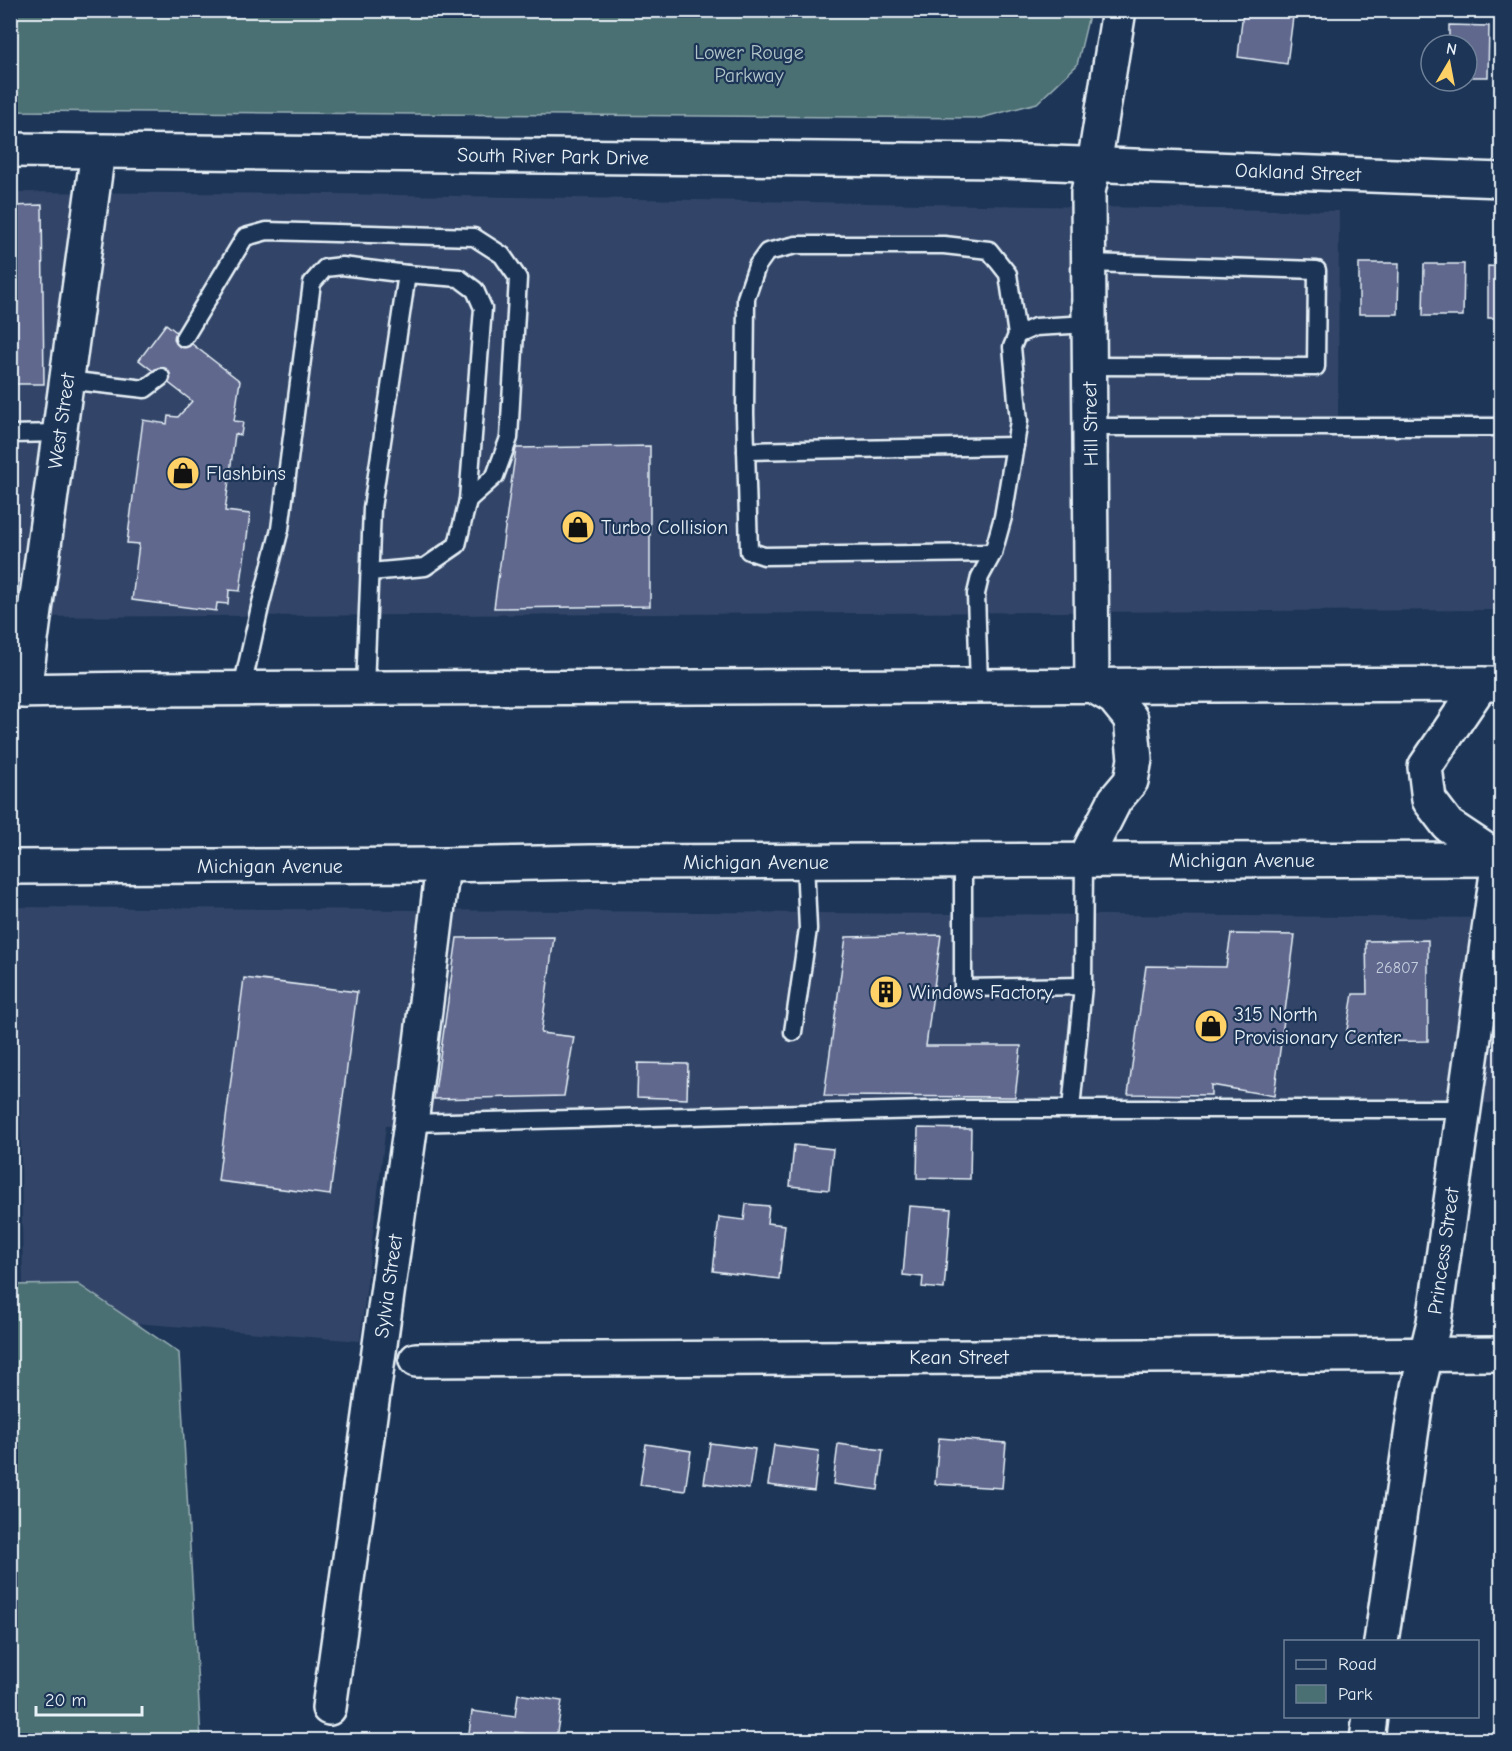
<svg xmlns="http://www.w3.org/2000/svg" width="1512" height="1751" font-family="'Comic Neue',sans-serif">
	<rect width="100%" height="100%" fill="#1d3557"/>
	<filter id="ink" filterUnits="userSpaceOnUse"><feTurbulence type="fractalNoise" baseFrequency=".0167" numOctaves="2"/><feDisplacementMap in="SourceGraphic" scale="12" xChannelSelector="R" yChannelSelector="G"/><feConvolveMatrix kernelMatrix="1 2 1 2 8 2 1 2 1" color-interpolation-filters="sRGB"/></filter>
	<g filter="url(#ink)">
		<g fill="#314468">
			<path d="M11,192L336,194L1339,211L1338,416L1501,415V610L11,617Z"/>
			<path d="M17,907L1501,918V1103L386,1126L360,1341L134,1323L78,1284L23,1285Z"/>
		</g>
		<g fill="#4b7073" stroke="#9ab0b6" stroke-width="1.5">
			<path d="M11,10H1090V11L1077,65L1037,103L981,118L11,111Z"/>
			<path d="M78,1284L179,1353L201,1740H11V1285Z"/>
		</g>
		<g fill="#61688e" stroke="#e8f1f8" stroke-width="1.5">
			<path d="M1243,11L1293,17L1287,64L1238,57Z"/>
			<path d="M1449,25L1489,26L1488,77H1467V45H1449Z"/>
			<path d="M42,205L44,384H10V206Z"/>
			<path d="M1359,263H1399L1398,314H1359Z"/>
			<path d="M1424,264H1464L1463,316H1423Z"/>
			<path d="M1488,266L1502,267V318H1488Z"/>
			<path d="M166,324L240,381L234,421L243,422L241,435L235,434L225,511L250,514L240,591L229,590L228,604L217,603L216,611L132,600L139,544L127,543L143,420L167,424L168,416L178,417L192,401L139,360Z"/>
			<path d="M650,446V606L494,608L516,448Z"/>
			<path d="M1231,934L1295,935L1274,1096L1211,1085V1095L1128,1094L1146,966L1226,967Z"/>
			<path d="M941,935L926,1046H1021L1015,1097L824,1096L846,937Z"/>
			<path d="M554,937L541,1033L574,1037L564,1096L434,1099L457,938Z"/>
			<path d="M1428,940V1041L1345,1042L1353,994H1367L1366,941Z"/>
			<path d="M244,978L357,992L330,1195L218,1181Z"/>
			<path d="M638,1063L688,1064L687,1099L637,1097Z"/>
			<path d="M918,1128L971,1129L970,1179L917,1178Z"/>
			<path d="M794,1145L833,1149L829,1190L790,1186Z"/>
			<path d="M746,1204L769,1206L767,1223L785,1225L779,1279L713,1271L719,1217L744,1220Z"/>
			<path d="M909,1206L951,1209L944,1289L922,1287L923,1277L903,1275Z"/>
			<path d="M939,1438L1006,1443L1002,1488L935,1484Z"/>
			<path d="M710,1443L755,1449L749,1489L704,1483Z"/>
			<path d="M646,1444L691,1451L685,1491L640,1485Z"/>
			<path d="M838,1444L883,1450L878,1490L833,1484Z"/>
			<path d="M774,1445L819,1451L814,1491L768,1485Z"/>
			<path d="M518,1694L562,1701L556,1738L515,1732L514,1740H468L472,1711L515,1717Z"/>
		</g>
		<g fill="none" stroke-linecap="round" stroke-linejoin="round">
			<g stroke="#e8f1f8" stroke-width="21">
				<g id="service">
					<path d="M1089,263L1317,270L1316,367L1090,366"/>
					<path d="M184,338L245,237L267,231L474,237L502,255L518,278L509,438L495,476L468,500"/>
					<path d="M66,380L145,389L161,377"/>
					<path d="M1090,427H1502"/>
					<path d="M10,434L59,433"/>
					<path d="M746,451L1015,446"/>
					<path d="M993,553L764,556L749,551L745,414L746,298L757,266L767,252L796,245H944L989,250L1008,274L1017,335"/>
					<path d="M370,572L425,567L457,545L468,500L483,308L475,290L459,278L407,274"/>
					<path d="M979,685L976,594L980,577L993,553L1003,517L1019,421L1012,347L1017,335L1035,327L1089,324"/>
					<path d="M242,688L260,607L280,529L312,283L325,268L342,266L407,274L372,508L365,688"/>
					<path d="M963,861V988L1083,986L1071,1109"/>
					<path d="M1083,986L1084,861"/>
					<path d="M793,1032L808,929L805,862"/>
					<path d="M411,1123L967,1109H1463"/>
				</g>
			</g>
			<g stroke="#e8f1f8" stroke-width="38">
				<g id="minor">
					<path d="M10,150L1001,161L1502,180"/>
					<path d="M1092,685L1088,192L1094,165L1119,10"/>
					<path d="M24,691L98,151"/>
					<path d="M416,1360L1502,1354"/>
					<path d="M1381,1642L1418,1387L1434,1322L1499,859"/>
					<path d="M329,1708L411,1123L443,865"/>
					<path d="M1367,1740L1370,1716"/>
				</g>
			</g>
			<g stroke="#e8f1f8" stroke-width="38">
				<g id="primary">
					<path d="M1481,684L1425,767L1429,800L1448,825L1499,859"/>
					<path d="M10,691L139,689L1502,684"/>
					<path d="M1084,861L1115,800L1131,781L1135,759L1131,719L1114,698L1092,685"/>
					<path d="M10,867L443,865L590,862L1502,859"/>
				</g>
			</g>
			<use href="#service" stroke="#1d3557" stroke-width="16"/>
			<use href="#minor" stroke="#1d3557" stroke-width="33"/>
			<use href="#primary" stroke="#1d3557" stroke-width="33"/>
		</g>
	</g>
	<defs>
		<g id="shop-disc" transform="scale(1.725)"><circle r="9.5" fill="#ffd166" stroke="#1d3557"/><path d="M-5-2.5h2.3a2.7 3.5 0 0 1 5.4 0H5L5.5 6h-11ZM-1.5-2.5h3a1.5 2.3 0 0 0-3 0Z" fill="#111"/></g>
		<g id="building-disc" transform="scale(1.725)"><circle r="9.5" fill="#ffd166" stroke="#1d3557"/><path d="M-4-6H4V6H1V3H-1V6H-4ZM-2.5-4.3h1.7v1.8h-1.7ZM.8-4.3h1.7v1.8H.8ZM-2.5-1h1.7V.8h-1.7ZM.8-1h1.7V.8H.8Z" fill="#111"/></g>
	</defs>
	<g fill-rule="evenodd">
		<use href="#shop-disc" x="183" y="473"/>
		<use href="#shop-disc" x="578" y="527"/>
		<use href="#building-disc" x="886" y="992"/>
		<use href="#shop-disc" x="1211" y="1026"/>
	</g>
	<g text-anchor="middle" stroke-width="4.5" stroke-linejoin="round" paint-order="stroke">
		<g font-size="16" fill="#c6cfde">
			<text x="1397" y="973">26807</text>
		</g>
		<g font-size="20" fill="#b1c4c9" stroke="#1d3557">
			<text x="749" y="59">Lower Rouge<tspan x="749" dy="23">Parkway</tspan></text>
		</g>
		<g font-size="20" fill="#e8f1f8" stroke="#1d3557">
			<text transform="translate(553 156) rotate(1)" y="7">South River Park Drive</text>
			<text transform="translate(1298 172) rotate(2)" y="7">Oakland Street</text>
			<text transform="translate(61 421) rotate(-82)" y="7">West Street</text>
			<text transform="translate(1090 424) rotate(-91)" y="7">Hill Street</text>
			<text x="1242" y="867">Michigan Avenue</text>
			<text x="756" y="869">Michigan Avenue</text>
			<text x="270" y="873">Michigan Avenue</text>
			<text transform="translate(1443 1251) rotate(-82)" y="7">Princess Street</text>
			<text transform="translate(388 1286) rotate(-82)" y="7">Sylvia Street</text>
			<text x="959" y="1364">Kean Street</text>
		</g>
		<g font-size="20" fill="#e8f1f8" stroke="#1d3557" text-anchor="start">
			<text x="206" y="480">Flashbins</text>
			<text x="601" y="534">Turbo Collision</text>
			<text x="909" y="999">Windows Factory</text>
			<text x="1234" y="1021">315 North<tspan x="1234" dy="23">Provisionary Center</tspan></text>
		</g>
	</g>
	<rect width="1512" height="1751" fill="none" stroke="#1d3557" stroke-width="36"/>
	<rect x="18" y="18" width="1476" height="1715" fill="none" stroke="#e8f1f8" stroke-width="2" filter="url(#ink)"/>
	<rect x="1284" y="1640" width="195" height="78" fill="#1d3557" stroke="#6e8097" stroke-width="1.5"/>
	<rect x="1296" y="1660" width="30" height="9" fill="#1d3557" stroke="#6e8097" stroke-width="1.5"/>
	<text x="1338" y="1670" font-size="18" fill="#e8f1f8">Road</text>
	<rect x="1296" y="1685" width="30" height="18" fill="#4b7073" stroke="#6e8097" stroke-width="1.5"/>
	<text x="1338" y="1700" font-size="18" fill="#e8f1f8">Park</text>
	<g transform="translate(1449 63) rotate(10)"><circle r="28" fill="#1d3557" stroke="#6e8097" stroke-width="1.5"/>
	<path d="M0-4.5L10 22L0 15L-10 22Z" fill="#ffd166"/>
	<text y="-9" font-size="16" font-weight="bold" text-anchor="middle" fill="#e8f1f8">N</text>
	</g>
	<path d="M36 1706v9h106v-9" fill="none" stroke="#e8f1f8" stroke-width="3"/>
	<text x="45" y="1706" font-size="18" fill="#e8f1f8" stroke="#1d3557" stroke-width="4.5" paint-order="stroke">20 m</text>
</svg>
